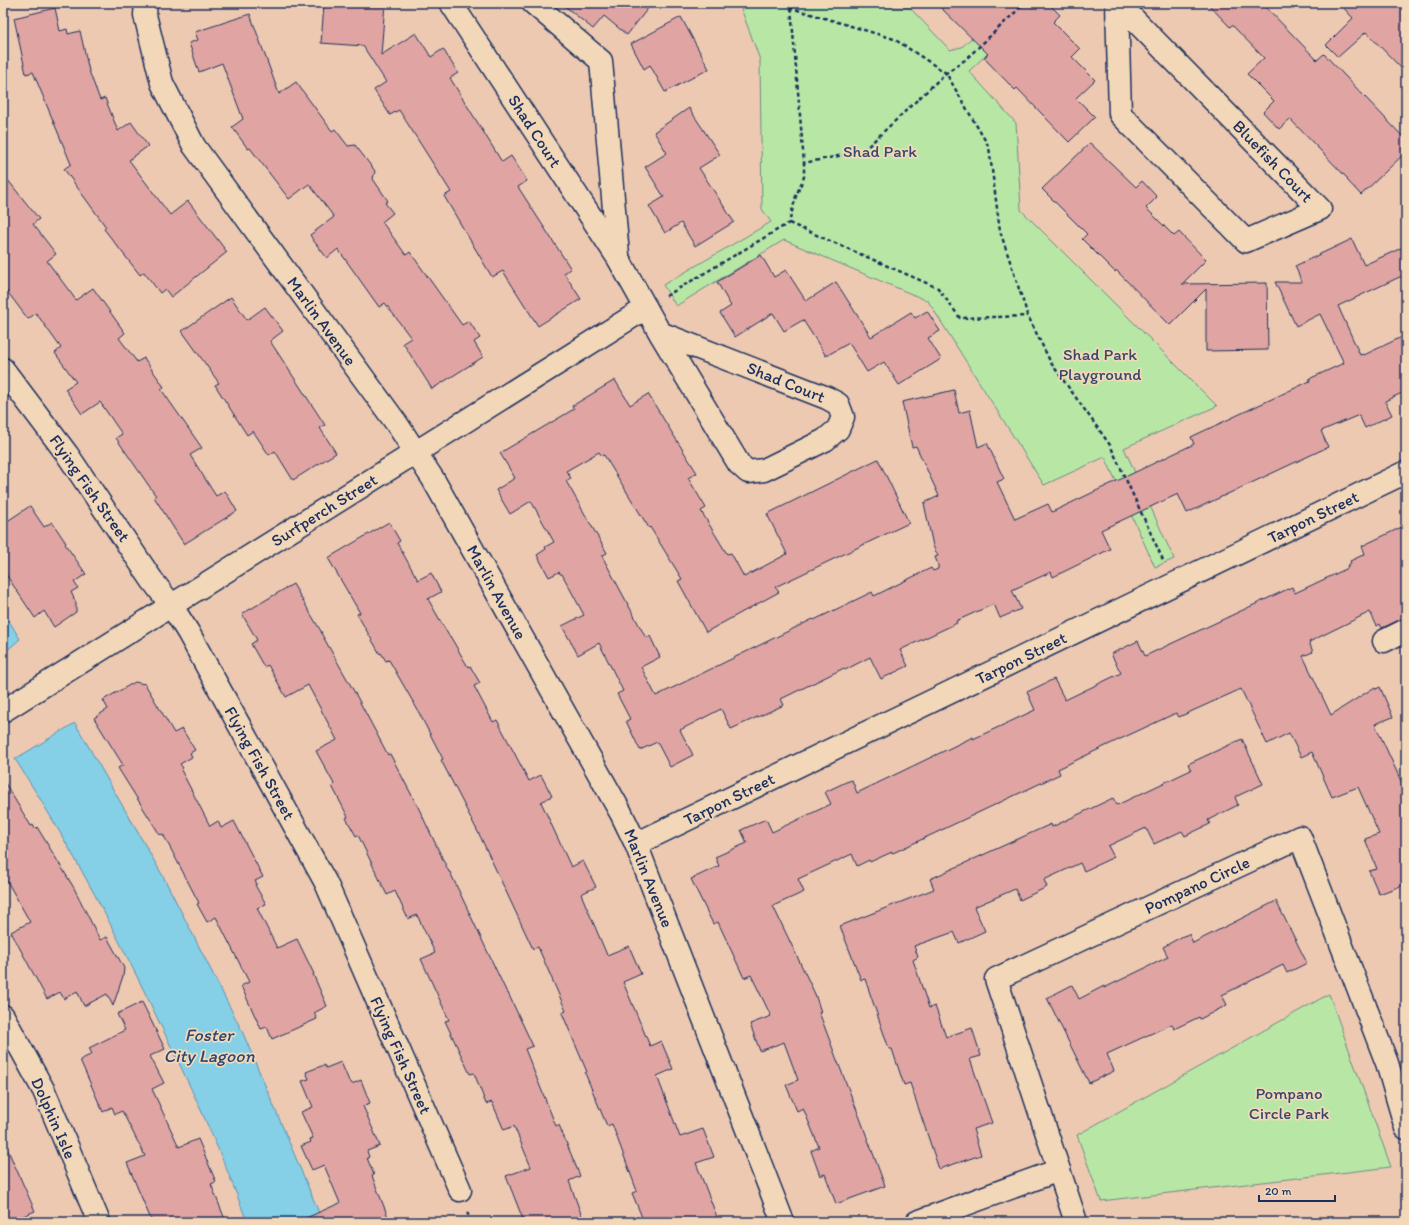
<svg xmlns="http://www.w3.org/2000/svg" width="1409" height="1225" font-family="Itim,sans-serif">
	<rect width="100%" height="100%" fill="#edc9b2"/>
	<filter id="ink" filterUnits="userSpaceOnUse"><feTurbulence type="fractalNoise" baseFrequency=".025" numOctaves="2"/><feDisplacementMap in="SourceGraphic" scale="8" xChannelSelector="R" yChannelSelector="G"/><feConvolveMatrix kernelMatrix="1 2 1 2 8 2 1 2 1" color-interpolation-filters="sRGB"/></filter>
	<g filter="url(#ink)">
		<g fill="#b8e7a5" stroke="#6a8b82">
			<path d="M739,3H824L910,8L950,50L962,47L1009,3H1041L969,71L1016,123L1021,210L1217,406L1124,448L1174,559L1155,567L1105,457L1044,485L928,301L784,240L676,306L663,285L771,222L762,209L760,60Z"/>
			<path d="M1329,994L1391,1167L1101,1201L1077,1135Z"/>
		</g>
		<g fill="#85d0e6" stroke="#5b90b0">
			<path d="M3,611L20,639L3,654Z"/>
			<path d="M75,723L164,878L242,1031L323,1222H247C224,1158 195,1096 165,1034C120,940 72,847 15,759Z"/>
		</g>
		<g fill="#e0a5a2" stroke="#1b2f5e">
			<path d="M329,3H385L381,55L416,33L431,57L443,49L458,73L450,78L502,162L511,156L524,176L527,181L518,187L571,269L564,273L581,299L538,326L503,271L492,277L444,196L451,192L399,110L390,115L374,90L386,82L363,46L321,43L324,5L328,6Z"/>
			<path d="M561,3H652L627,35L604,16L593,29Z"/>
			<path d="M936,3H1048L1060,15L1053,22L1080,49L1072,57L1095,80L1076,98L1095,117L1069,142L1017,88L1015,90L984,58L988,54Z"/>
			<path d="M1207,3H1262L1317,60L1324,54L1406,140V152L1361,195L1347,180L1348,179L1290,119L1279,129L1263,112L1274,101L1247,74L1264,58L1232,25L1230,27Z"/>
			<path d="M1339,3H1406V73L1366,32L1338,57L1326,45L1353,18Z"/>
			<path d="M55,8L60,31L67,29L68,34L80,31L89,71L100,100L105,98L118,131L131,122L148,146L129,160L170,215L188,201L227,252L171,297L165,289L160,293L144,272L140,275L104,229L106,227L64,169L71,164L33,72L26,74L14,18Z"/>
			<path d="M250,14L279,94L296,82L332,131L335,129L348,146L355,145L375,171L373,179L388,201L385,203L393,213L382,222L406,255L410,252L462,325L469,321L480,338L474,342L483,357L432,389L403,343L411,338L385,303L379,307L338,249L327,258L313,240L310,235L334,217L309,184L289,199L250,148L248,149L235,131L232,127L243,119L222,63L199,72L189,43L198,40L195,32Z"/>
			<path d="M681,17L709,69L665,92L650,65L644,69L631,44Z"/>
			<path d="M689,108L720,155L699,168L734,222L695,246L681,223L665,233L649,206L664,197L645,167L667,153L654,132Z"/>
			<path d="M1090,143L1136,187L1142,181L1157,197L1146,208L1174,236L1179,232L1206,260L1182,284L1267,283L1268,350L1206,351V289L1170,325L1116,270L1115,272L1082,239L1087,234L1042,189Z"/>
			<path d="M3,174L39,219L33,224L56,254L47,261L76,300L93,288L125,333L119,338L137,362L144,358L164,387L161,389L202,448L190,455L216,496L225,491L237,511L184,544L154,497L156,496L116,438L122,434L100,402L82,414L65,389L76,382L55,353L61,348L36,313L28,319L3,286Z"/>
			<path d="M1352,239L1364,265L1406,246V274L1338,306L1360,355L1363,354L1364,355L1406,335V391L1385,401L1392,415L1365,428L1359,415L1321,431L1328,447L1187,513L1178,494L1101,530L1110,549L1053,577L1051,572L1012,590L1021,609L1000,618L994,604L956,621L957,623L900,650L908,666L881,679L870,657L845,670L844,668L781,699L784,705L731,729L721,709L680,730L693,755L670,767L657,742L640,750L626,721L630,719L617,694L623,691L599,643L578,655L562,626L584,615L562,574H560L559,572L549,577L537,555L546,549L545,547L554,542L531,501L510,514L496,490L515,478L500,453L574,409L572,406L615,380L630,405L648,394L697,473L688,478L706,508L701,511L727,554L731,553L744,577L787,554L767,514L878,459L909,523L775,587L779,592L706,632L678,581L682,579L650,527L649,528L604,455L602,456L599,452L566,471L571,478L566,481L607,553L602,556L646,638L650,636L660,657L641,667L656,696L813,619L814,620L872,592L874,596L931,568L933,571L938,569V565L935,557L938,556L933,546L924,503L939,496L916,446L912,447L902,402L954,390L959,413L970,410L978,447L987,443L1004,479L997,482L1015,519L1048,504L1052,512L1194,444L1191,437L1310,381L1309,379L1344,363L1320,314L1296,326L1275,282H1302L1295,266Z"/>
			<path d="M761,255L774,277L786,270L806,301L836,282L871,337L911,312L915,318L927,311L940,331L928,338L941,359L899,385L884,362L867,372L849,343L826,356L803,320L784,331L773,313L735,337L720,313L731,306L717,282Z"/>
			<path d="M231,297L247,320L265,307L283,331L270,341L325,425L320,428L336,453L293,480L275,451L269,455L253,431L247,435L215,385L219,383L182,331Z"/>
			<path d="M30,506L44,527L52,522L66,543L65,544L86,574L74,582L78,588L71,592L76,603V612L54,627L44,611L35,618L3,570V524Z"/>
			<path d="M389,522L400,541L397,543L418,580L431,573L441,592L428,599L449,636H450L468,667L470,666L480,683L474,686L493,722L497,720L529,781L541,775L552,796L541,802L571,867L583,861L596,887L581,894L607,955L629,946L641,974L623,982L650,1046L661,1041L673,1069L657,1076L680,1137L703,1129L714,1157L696,1163L719,1222H644L632,1193L637,1191L612,1124L607,1126L585,1073L587,1072L562,1013L566,1011L538,947L533,949L481,838L441,760L443,759L416,707L389,660L386,661L381,653L380,654L357,614L360,613L328,558Z"/>
			<path d="M1406,525V617L1382,628L1380,624L1377,626L1370,612L1309,642L1313,652L1303,656L1331,715L1375,687L1376,689L1380,687L1393,717L1375,724L1406,792V884L1379,894L1369,871L1377,869L1365,839L1379,834L1358,787L1332,797L1312,752L1301,757L1289,733L1267,744L1241,689L1179,717L1176,713L1116,741L1058,769L1060,774L893,853L892,852L870,862L869,860L857,866L852,854L798,879L804,892L773,906L815,994L821,1012H819L837,1060L860,1118L885,1186L836,1204L825,1174L820,1176L811,1151L819,1147L803,1108L797,1111L786,1085L798,1080L784,1042L760,1051L750,1024L771,1016L751,975L744,978L718,922L713,924L691,879L719,866L715,857L747,843L741,830L766,819L772,832L831,804L825,792L846,782L852,780L857,793L973,737V739L1035,710L1027,692L1054,679L1065,700L1121,673L1111,654L1138,641L1145,656L1292,587L1295,593L1348,568L1347,566L1351,563L1350,561L1365,554L1362,546Z"/>
			<path d="M293,584L322,633H321L355,693L388,755L390,754L418,807L449,872H450L507,993H508L533,1046L525,1049L556,1126L559,1125L580,1176L569,1181L584,1222H524L506,1176L531,1167L514,1126L504,1130L492,1102L486,1104L474,1073L470,1074L445,1021L449,1020L421,959L435,953L417,915L408,919L395,891L387,895L358,835L356,836L346,818L348,817L332,786L334,784L316,751L337,740L308,685L286,697L268,665L264,667L251,644L257,640L242,614Z"/>
			<path d="M135,682L145,684L174,733L182,729L195,750L190,753L192,757L180,764L183,768L181,770L210,826L218,821L221,828L234,821L263,877L255,881L257,884L255,885L266,904L257,908L277,948L297,939L314,974H313L327,1006L314,1013L317,1019L272,1039L267,1027L261,1029L241,986L249,982L216,917L207,922L197,904L199,903L163,834L160,835L118,768L123,765L94,718L108,709L103,700Z"/>
			<path d="M1242,739L1263,784L1235,797L1238,805L1208,820L1210,824L1185,836L1182,831L1154,844L1146,828L1108,846L1114,857L1084,871L1080,863L1044,880L1047,887L1020,900L1015,889L974,907L985,931L959,943L954,932L914,946L918,957L913,960L929,1008L935,1006L946,1037L972,1028L981,1056L970,1059L992,1123L973,1129L981,1155L939,1169L910,1083L904,1085L892,1049H889L865,979L861,980L840,926L934,889L930,879L1051,824L1052,827L1113,798L1117,805L1191,770L1188,764Z"/>
			<path d="M3,780L31,826L33,825L35,829L37,827L74,888L100,940L107,937L124,968L123,976L113,1006L107,994L84,1006L77,991L64,999L60,992L47,999L11,932L30,922L7,881H3Z"/>
			<path d="M1276,901L1307,963L1287,973L1283,965L1222,995L1227,1005L1200,1019L1199,1017L1174,1029L1172,1024L1107,1054L1114,1071L1089,1083L1047,998L1072,985L1079,999L1104,986V988L1168,957L1163,947L1183,936L1189,934L1193,943Z"/>
			<path d="M142,1002L165,1049L150,1056L164,1083L152,1089L179,1147L198,1139L216,1182L211,1184L226,1222H152L127,1163L145,1156L122,1111L115,1114L112,1107L103,1112L80,1060L92,1054L89,1048L125,1030L117,1014Z"/>
			<path d="M341,1062L349,1081H350L352,1084L361,1080L370,1103L363,1106L380,1146L367,1151L369,1157L367,1158L374,1175L372,1176L390,1222H297L340,1203L324,1165L312,1170L301,1146L311,1142L310,1139L313,1138L301,1112L313,1107L302,1081L309,1079L306,1072L324,1065L326,1068Z"/>
			<path d="M3,1139L35,1211L9,1222H3Z"/>
		</g>
		<g fill="none" stroke-linecap="round" stroke-linejoin="round">
			<g stroke="#1b2f5e" stroke-width="25">
				<g id="minor">
					<path d="M146,3L145,15L162,83L194,146L397,424L433,479L621,813L636,844L646,870L783,1222"/>
					<path d="M451,3L618,258L660,333L739,464L748,472L764,470L825,440L838,429L843,417L838,404L827,398L660,333"/>
					<path d="M533,3L601,61L618,255"/>
					<path d="M1117,3L1120,114L1246,241L1320,209L1118,3"/>
					<path d="M3,369L67,454L152,580L171,605L188,632L326,883L460,1190"/>
					<path d="M1384,641L1406,630"/>
					<path d="M3,711L646,308"/>
					<path d="M636,844L1406,472"/>
					<path d="M3,1016L44,1091L99,1222"/>
					<path d="M917,1222L1059,1170"/>
					<path d="M1076,1222L996,979L1300,837L1387,1063L1406,1128"/>
				</g>
			</g>
			<g stroke="#1b2f5e" stroke-width="2.5" stroke-dasharray="4 3" stroke-linecap="butt">
				<path d="M784,3L791,8L894,39L946,73L989,147L1000,231L1028,316L1051,363L1110,445L1164,562"/>
				<path d="M791,8L804,163"/>
				<path d="M789,223L938,288L960,318L1028,316"/>
				<path d="M666,296L789,223L796,196L804,177V163L863,151L946,73L965,60L1025,3"/>
				<path d="M467,1212L471,1222"/>
			</g>
			<use href="#minor" stroke="#f2d8b9" stroke-width="22"/>
		</g>
	</g>
	<g text-anchor="middle" stroke-width="3.5" stroke-linejoin="round" paint-order="stroke">
		<g font-size="17" fill="#1b2f5e" stroke="#f2d8b9">
			<text transform="translate(535 131) rotate(57)" y="6">Shad Court</text>
			<text transform="translate(1273 161) rotate(46)" y="6">Bluefish Court</text>
			<text transform="translate(322 321) rotate(54)" y="6">Marlin Avenue</text>
			<text transform="translate(786 382) rotate(22)" y="6">Shad Court</text>
			<text transform="translate(90 488) rotate(55)" y="6">Flying Fish Street</text>
			<text transform="translate(324 510) rotate(-32)" y="6">Surfperch Street</text>
			<text transform="translate(1313 517) rotate(-26)" y="6">Tarpon Street</text>
			<text transform="translate(497 592) rotate(61)" y="6">Marlin Avenue</text>
			<text transform="translate(1021 658) rotate(-26)" y="6">Tarpon Street</text>
			<text transform="translate(260 763) rotate(61)" y="6">Flying Fish Street</text>
			<text transform="translate(729 799) rotate(-26)" y="6">Tarpon Street</text>
			<text transform="translate(649 878) rotate(68)" y="6">Marlin Avenue</text>
			<text transform="translate(1197 885) rotate(-25)" y="6">Pompano Circle</text>
			<text transform="translate(401 1055) rotate(66)" y="6">Flying Fish Street</text>
			<text transform="translate(54 1118) rotate(66)" y="6">Dolphin Isle</text>
		</g>
		<g font-size="17" fill="#334b69" stroke="#f2d8b9">
			<text x="880" y="157">Shad Park</text>
			<text x="1100" y="360">Shad Park<tspan x="1100" dy="20">Playground</tspan></text>
			<text x="1289" y="1099">Pompano<tspan x="1289" dy="20">Circle Park</tspan></text>
		</g>
		<g font-size="18" font-style="italic" fill="#2b4772" stroke="#f2d8b9">
			<text x="209" y="1041">Foster<tspan x="209" dy="21">City Lagoon</tspan></text>
		</g>
	</g>
	<rect width="1409" height="1225" fill="none" stroke="#f2d8b9" stroke-width="16"/>
	<rect x="8" y="8" width="1393" height="1209" fill="none" stroke="#1b2f5e" stroke-width="1.5" filter="url(#ink)"/>
	<path d="M1259 1195v6h76v-6" fill="none" stroke="#1b2f5e" stroke-width="2"/>
	<text x="1265" y="1195" font-size="12" fill="#1b2f5e" stroke="#f2d8b9" stroke-width="3" paint-order="stroke">20 m</text>
</svg>
